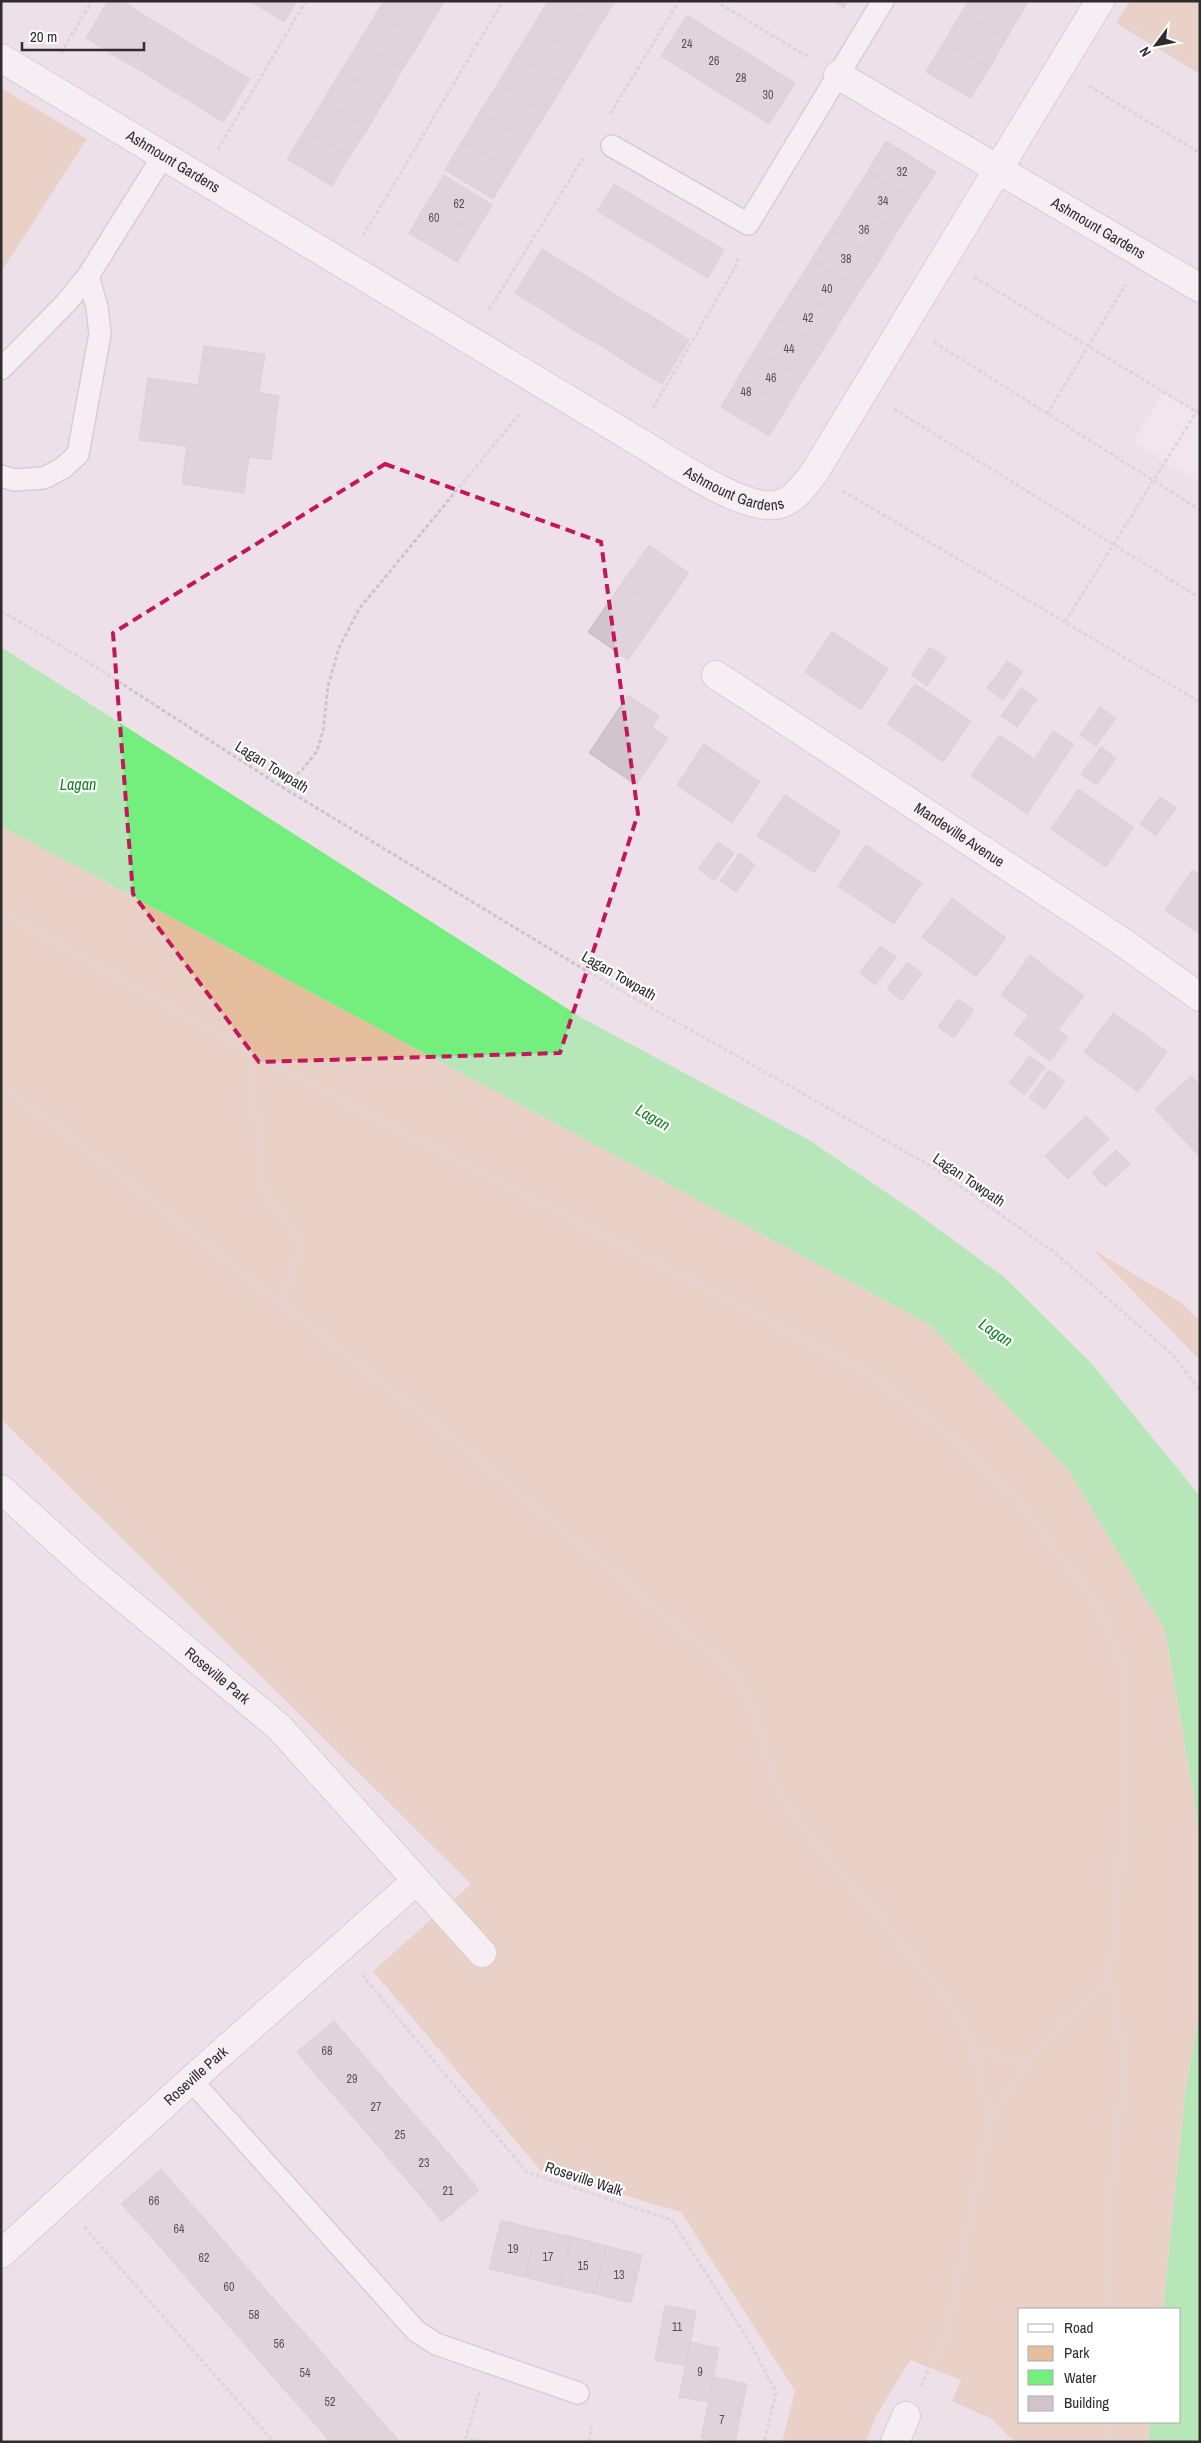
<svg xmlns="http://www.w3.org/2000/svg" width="1201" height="2443" font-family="'Archivo Narrow',sans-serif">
	<rect width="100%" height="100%" fill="#eee0e9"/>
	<g fill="#e4be9d">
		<path d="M1130,1H1200V74L1116,23Z"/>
		<path d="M1,88L87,139L1,272Z"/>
		<path d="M1,826L929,1324L1069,1471L1165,1630L1193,1792L1200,1843V2008L1185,2096L1163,2309H1020V2422H1150L1148,2442H1017L1010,2438L992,2419L952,2401L961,2380L910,2360L876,2416L866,2442H782L795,2391L681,2212L541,2171L373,1971L471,1884L1,1419Z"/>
		<path d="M1092,1249L1180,1302L1200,1321V1360Z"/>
	</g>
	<path fill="#f6eef3" d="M1163,392L1200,414V477L1197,481L1133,442Z"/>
	<g fill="#74ef7d">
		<path d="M1,647L582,1018L809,1140L915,1212L1004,1277L1091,1363L1200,1496V1843L1193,1792L1165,1630L1069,1471L929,1324L1,826Z"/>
		<path d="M1200,2008V2442H1148L1150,2422H1180V2309H1163L1185,2096Z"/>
	</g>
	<g fill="#d1c4cc" stroke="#cab9c2">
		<path d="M108,1H122L139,12L113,55L86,38Z"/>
		<path d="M250,1H297L284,22Z"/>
		<path d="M384,1H425L439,10L421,40L377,12Z"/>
		<path d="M425,1H445L439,10Z"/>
		<path d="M548,1H557L599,27L581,56L533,26Z"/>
		<path d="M557,1H615L599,27Z"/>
		<path d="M834,1H848L844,8Z"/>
		<path d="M968,1H1010L1024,9L1006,39L962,12Z"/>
		<path d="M1010,1H1029L1024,9Z"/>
		<path d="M139,12L167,29L141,71L113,55Z"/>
		<path d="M377,12L421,40L403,69L359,42Z"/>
		<path d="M962,12L1006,39L989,69L944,42Z"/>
		<path d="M687,15L714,32L688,73L661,56Z"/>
		<path d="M533,26L581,56L564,84L515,55Z"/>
		<path d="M167,29L194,46L168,88L141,71Z"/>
		<path d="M714,32L741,49L715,90L688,73Z"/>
		<path d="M359,42L403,69L386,98L341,71Z"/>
		<path d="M944,42L989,69L971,98L926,72Z"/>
		<path d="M194,46L222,62L196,105L168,88Z"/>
		<path d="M741,49L768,66L742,107L715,90Z"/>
		<path d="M515,55L564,84L546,113L498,83Z"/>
		<path d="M222,62L250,79L223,122L196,105Z"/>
		<path d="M768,66L795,83L769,124L742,107Z"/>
		<path d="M341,71L386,98L368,128L323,101Z"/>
		<path d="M498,83L546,113L528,142L480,112Z"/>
		<path d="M323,101L368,128L349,157L305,130Z"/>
		<path d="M480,112L528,142L510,171L462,141Z"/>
		<path d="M305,130L349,157L332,186L287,159Z"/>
		<path d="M462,141L510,171L493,199L445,170Z"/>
		<path d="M886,141L936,172L916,202L868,171Z"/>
		<path d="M868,171L916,202L898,230L849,200Z"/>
		<path d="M444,175L492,205L475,233L426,204Z"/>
		<path d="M614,184L724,250L708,278L597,211Z"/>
		<path d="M849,200L898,230L880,260L831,229Z"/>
		<path d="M426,204L475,233L457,262L409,233Z"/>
		<path d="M831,229L880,260L860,290L812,259Z"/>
		<path d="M542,249L571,267L544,311L515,293Z"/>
		<path d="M812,259L860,290L842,319L794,287Z"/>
		<path d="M571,267L601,285L573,330L544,311Z"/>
		<path d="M601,285L630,304L603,347L573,330Z"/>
		<path d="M794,287L842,319L824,348L775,317Z"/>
		<path d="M630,304L660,321L632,366L603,347Z"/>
		<path d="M775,317L824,348L804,379L755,349Z"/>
		<path d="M660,321L689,340L662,384L632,366Z"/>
		<path d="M204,346L265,354L259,393L279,396L271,460L249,457L244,493L182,484L187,446L139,440L148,378L198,385Z"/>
		<path d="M755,349L804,379L787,407L738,378Z"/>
		<path d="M738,378L787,407L769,436L721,407Z"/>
		<path d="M649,545L689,573L662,611L622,583Z"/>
		<path d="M622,583L662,611L628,660L588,632Z"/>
		<path d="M832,632L860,650L833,691L805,672Z"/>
		<path d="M930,647L946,658L927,686L911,675Z"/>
		<path d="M860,650L888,669L861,710L833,691Z"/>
		<path d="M1007,661L1023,672L1003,700L987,688Z"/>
		<path d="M915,684L943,702L916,743L887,724Z"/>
		<path d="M1021,688L1037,699L1017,727L1001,716Z"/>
		<path d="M628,695L659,716L652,727L668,738L636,785L589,753Z"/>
		<path d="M943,702L971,721L943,762L916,743Z"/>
		<path d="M1100,707L1116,718L1096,746L1080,735Z"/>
		<path d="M1053,731L1074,744L1027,814L999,795L1027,754L1034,759Z"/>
		<path d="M999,735L1027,754L999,795L971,776Z"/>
		<path d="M704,744L732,763L705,804L677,785Z"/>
		<path d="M1101,747L1116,758L1097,785L1081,774Z"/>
		<path d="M732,763L760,782L732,823L705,804Z"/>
		<path d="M1078,789L1106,808L1078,848L1051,829Z"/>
		<path d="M785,795L813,814L786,854L757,836Z"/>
		<path d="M1160,797L1176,808L1156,836L1140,824Z"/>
		<path d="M1106,808L1134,827L1106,867L1078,848Z"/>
		<path d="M813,814L841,832L814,873L786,854Z"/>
		<path d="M718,842L734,853L714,881L698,869Z"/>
		<path d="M866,845L894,864L866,905L838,886Z"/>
		<path d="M740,853L755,865L736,892L720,881Z"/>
		<path d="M894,864L922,883L894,924L866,905Z"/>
		<path d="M1192,870L1200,875V919L1193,929L1165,910Z"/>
		<path d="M952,898L978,918L950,957L922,937Z"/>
		<path d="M978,918L1006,938L976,977L950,957Z"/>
		<path d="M1200,919V934L1193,929Z"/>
		<path d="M880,946L896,957L875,985L860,973Z"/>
		<path d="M1030,955L1057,976L1028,1015L1001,995Z"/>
		<path d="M907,962L922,973L902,1001L887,989Z"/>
		<path d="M1057,976L1084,996L1058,1030L1068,1037L1050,1061L1014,1034Z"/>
		<path d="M958,999L974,1010L954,1038L938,1027Z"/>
		<path d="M1113,1013L1141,1032L1111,1072L1084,1052Z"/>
		<path d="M1141,1032L1167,1052L1138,1092L1111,1072Z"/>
		<path d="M1029,1056L1045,1067L1024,1095L1009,1083Z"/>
		<path d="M1049,1070L1065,1081L1045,1109L1029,1098Z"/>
		<path d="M1191,1076L1200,1085V1114L1178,1134L1155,1109Z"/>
		<path d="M1200,1114V1157L1178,1134Z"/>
		<path d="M1086,1116L1109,1139L1068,1179L1045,1156Z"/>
		<path d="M1116,1150L1130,1164L1105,1187L1092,1173Z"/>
		<path d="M334,2021L358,2049L321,2081L297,2052Z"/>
		<path d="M358,2049L382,2077L346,2109L321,2081Z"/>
		<path d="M382,2077L406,2105L370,2137L346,2109Z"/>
		<path d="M406,2105L431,2133L394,2165L370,2137Z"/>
		<path d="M431,2133L455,2161L418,2193L394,2165Z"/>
		<path d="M455,2161L479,2190L442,2222L418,2193Z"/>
		<path d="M161,2169L186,2198L147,2232L121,2204Z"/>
		<path d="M186,2198L211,2226L172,2261L147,2232Z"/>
		<path d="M501,2220L536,2229L525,2277L489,2269Z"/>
		<path d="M211,2226L236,2255L197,2290L172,2261Z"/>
		<path d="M536,2229L572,2237L560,2286L525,2277Z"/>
		<path d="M572,2237L607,2246L595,2294L560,2286Z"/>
		<path d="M607,2246L642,2255L631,2303L595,2294Z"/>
		<path d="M236,2255L261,2284L222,2318L197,2290Z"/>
		<path d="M261,2284L286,2313L247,2347L222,2318Z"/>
		<path d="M665,2305L696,2311L686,2366L655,2360Z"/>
		<path d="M286,2313L312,2341L272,2376L247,2347Z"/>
		<path d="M312,2341L337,2370L297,2404L272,2376Z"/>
		<path d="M690,2342L719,2348L709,2402L679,2397Z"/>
		<path d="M337,2370L362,2399L323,2433L297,2404Z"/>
		<path d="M714,2377L747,2384L735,2442H719L701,2438Z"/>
		<path d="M362,2399L387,2427L371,2442H330L323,2433Z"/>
		<path d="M387,2427L400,2442H371Z"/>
	</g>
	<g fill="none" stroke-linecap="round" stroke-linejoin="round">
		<g stroke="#b0bdb8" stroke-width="24">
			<g id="service">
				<path d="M612,146L748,224L883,1"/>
				<path d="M1,369L66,303L88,276L163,156"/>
				<path d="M1,476L14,480L44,478L63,468L78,454L100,334L97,307L88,276"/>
				<path d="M191,2080L416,2331L436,2344L578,2393"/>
			</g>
		</g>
		<g stroke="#b0bdb8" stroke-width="30">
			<g id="minor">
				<path id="s1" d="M1,58L634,439C665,457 747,515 780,504C795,499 804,486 814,473L1100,1"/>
				<path id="s2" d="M838,75L1200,288"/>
				<path id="s3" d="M716,675L1118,939L1200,997"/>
				<path id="s4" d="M1,1489L90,1570L279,1727L482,1953"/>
				<path id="s5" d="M1,2254L191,2080L416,1881"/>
				<path d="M895,2442L906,2416"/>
			</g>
		</g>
		<g stroke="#c8c8c8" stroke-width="3" stroke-dasharray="4 2.5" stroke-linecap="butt">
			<path d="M715,1L810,58"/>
			<path d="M1126,24L1200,69"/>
			<path d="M61,53L92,1"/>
			<path d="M1089,86L1200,153"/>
			<path d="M610,114L679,1"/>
			<path d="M218,149L306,1"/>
			<path d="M363,236L503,1"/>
			<path d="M974,277L1200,414"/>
			<path d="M489,310L583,158"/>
			<path d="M934,342L1200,510"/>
			<path d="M653,408L735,268L739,255"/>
			<path d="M894,409L1200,598"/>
			<path d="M1047,414L1126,284"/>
			<path d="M843,491L1200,702"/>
			<path d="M1,611L88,662L282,787L590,973L934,1168L1055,1253L1175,1357L1200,1391"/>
			<path d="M1065,622L1200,406"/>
			<path d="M282,787L302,770L317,751L323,731L328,686L339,648L359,609L521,412"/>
			<path d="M1,911L249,1052L869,1373L952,1437L1013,1495L1098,1606L1121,1661L1127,1717L1126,1795L1110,1978L1121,2041L1123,2081L1111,2189L1109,2309"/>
			<path d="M249,1052L264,1188L273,1208L290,1223L300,1247L281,1304"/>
			<path d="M1,1085L114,1170L281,1304L471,1453L736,1675L754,1709L775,1784L796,1819L951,2003L972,2046L990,2120"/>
			<path d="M362,1975L527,2172L672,2220L749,2341L776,2392L764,2442"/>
			<path d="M972,2046C992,2057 1007,2059 1029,2058"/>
			<path d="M84,2227L274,2442"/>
			<path d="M921,2386L946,2334L990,2120L1029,2058L1110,1978"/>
			<path d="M479,2392L466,2438L482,2442"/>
			<path d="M589,2442L592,2423"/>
			<path d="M1107,2442V2422"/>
		</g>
		<use href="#service" stroke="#fff" stroke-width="21"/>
		<use href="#minor" stroke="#fff" stroke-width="28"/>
	</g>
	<path d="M0 0H1201V2443H0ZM385,464L601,542L638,814L560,1053L259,1062L133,894L113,633Z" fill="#eee0e9" fill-opacity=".55" fill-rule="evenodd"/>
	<path fill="none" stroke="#c2185b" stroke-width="4" stroke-dasharray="10 6" stroke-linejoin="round" d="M385,464L601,542L638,814L560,1053L259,1062L133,894L113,633Z"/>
	<g text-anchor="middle" stroke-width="4.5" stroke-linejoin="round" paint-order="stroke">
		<g font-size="12" fill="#565355">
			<text x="687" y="48">24</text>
			<text x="714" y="65">26</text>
			<text x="741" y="82">28</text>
			<text x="768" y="99">30</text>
			<text x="902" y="176">32</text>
			<text x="883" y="205">34</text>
			<text x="459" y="208">62</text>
			<text x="434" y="222">60</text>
			<text x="864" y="234">36</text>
			<text x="846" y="263">38</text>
			<text x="827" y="293">40</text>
			<text x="808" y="322">42</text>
			<text x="789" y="353">44</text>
			<text x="771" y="382">46</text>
			<text x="746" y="396">48</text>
			<text x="327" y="2055">68</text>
			<text x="352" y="2083">29</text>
			<text x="376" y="2111">27</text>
			<text x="400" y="2139">25</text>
			<text x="424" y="2167">23</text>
			<text x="448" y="2195">21</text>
			<text x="154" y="2205">66</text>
			<text x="179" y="2233">64</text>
			<text x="513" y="2253">19</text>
			<text x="548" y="2261">17</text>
			<text x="204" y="2262">62</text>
			<text x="583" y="2270">15</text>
			<text x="619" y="2279">13</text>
			<text x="229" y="2291">60</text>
			<text x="254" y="2319">58</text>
			<text x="677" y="2331">11</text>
			<text x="279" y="2348">56</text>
			<text x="700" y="2376">9</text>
			<text x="305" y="2377">54</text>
			<text x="330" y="2406">52</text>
			<text x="722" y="2424">7</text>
		</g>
		<g font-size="15" fill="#2d2d2d" stroke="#fff">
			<text dy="5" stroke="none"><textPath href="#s1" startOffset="201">Ashmount Gardens</textPath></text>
			<text dy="5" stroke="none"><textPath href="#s2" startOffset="302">Ashmount Gardens</textPath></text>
			<text dy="5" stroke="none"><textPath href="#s1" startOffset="852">Ashmount Gardens</textPath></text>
			<text transform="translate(272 767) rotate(32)" y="5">Lagan Towpath</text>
			<text dy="5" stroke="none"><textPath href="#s3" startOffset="291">Mandeville Avenue</textPath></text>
			<text transform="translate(619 976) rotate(30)" y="5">Lagan Towpath</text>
			<text transform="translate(969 1180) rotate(34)" y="5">Lagan Towpath</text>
			<text dy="5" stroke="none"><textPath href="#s4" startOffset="286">Roseville Park</textPath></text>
			<text dy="5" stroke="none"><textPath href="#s5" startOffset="264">Roseville Park</textPath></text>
			<text transform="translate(584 2179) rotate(18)" y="5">Roseville Walk</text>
		</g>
		<g font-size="16" font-style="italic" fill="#0f8320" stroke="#fff">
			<text x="78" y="790">Lagan</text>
			<text transform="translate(653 1117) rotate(30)" y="6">Lagan</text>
			<text transform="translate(996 1332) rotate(34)" y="6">Lagan</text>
		</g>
	</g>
	<rect width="1201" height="2443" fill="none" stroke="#2d2d2d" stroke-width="5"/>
	<rect x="1018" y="2308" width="162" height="115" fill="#ffffff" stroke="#ababab"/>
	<rect x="1028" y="2324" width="25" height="8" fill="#ffffff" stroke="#ababab"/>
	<text x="1064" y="2333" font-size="15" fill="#2d2d2d">Road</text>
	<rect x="1028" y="2346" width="25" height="15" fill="#e4be9d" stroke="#ababab"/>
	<text x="1064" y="2358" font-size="15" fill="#2d2d2d">Park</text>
	<rect x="1028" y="2370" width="25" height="15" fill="#74ef7d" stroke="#ababab"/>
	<text x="1064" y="2383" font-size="15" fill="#2d2d2d">Water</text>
	<rect x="1028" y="2396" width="25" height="15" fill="#d1c4cc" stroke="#ababab"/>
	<text x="1064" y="2408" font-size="15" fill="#2d2d2d">Building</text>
	<g transform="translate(1156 45) rotate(238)" stroke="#ffffff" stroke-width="4" paint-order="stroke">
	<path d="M0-4L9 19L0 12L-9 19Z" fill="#2d2d2d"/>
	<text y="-8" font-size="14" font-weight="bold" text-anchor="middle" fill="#2d2d2d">N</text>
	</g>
	<path d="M22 42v8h122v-8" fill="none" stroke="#2d2d2d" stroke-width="2.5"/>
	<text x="30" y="42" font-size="15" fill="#2d2d2d" stroke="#ffffff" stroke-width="4" paint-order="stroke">20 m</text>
</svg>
